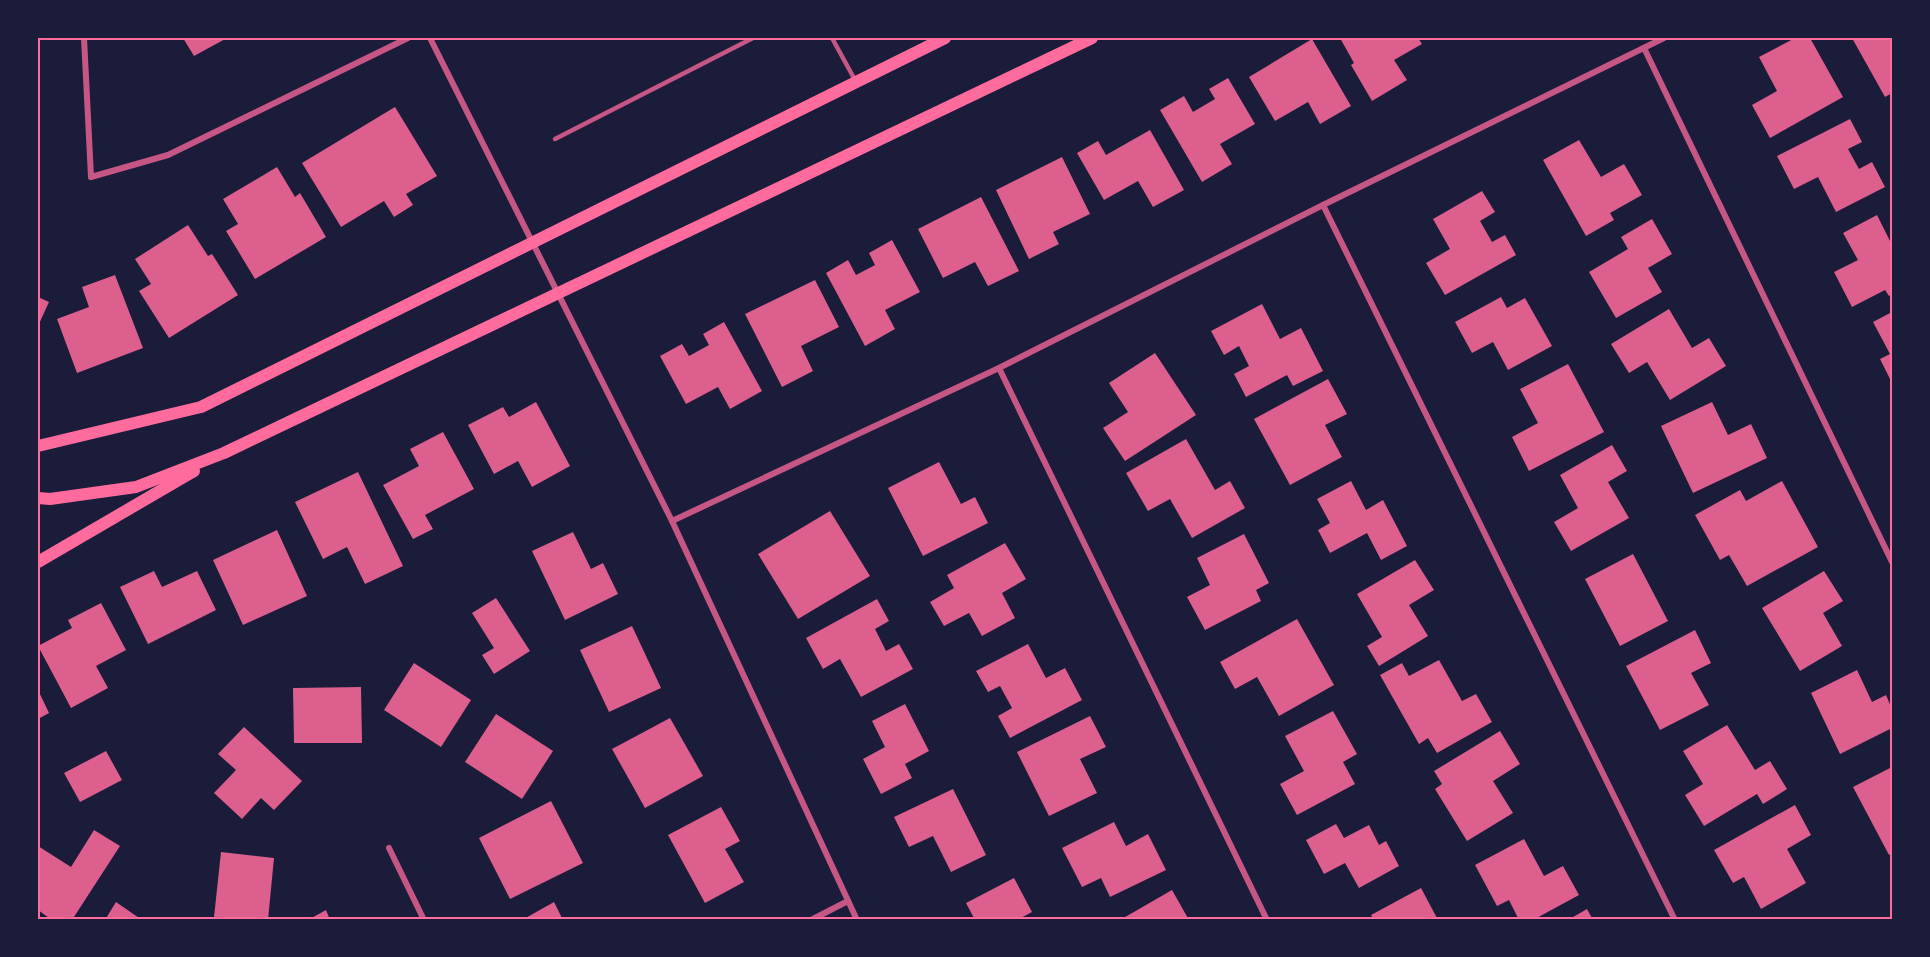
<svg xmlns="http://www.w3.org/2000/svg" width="1930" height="957" font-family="'Golos Text',sans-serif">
	<rect width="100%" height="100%" fill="#1b1b3a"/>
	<g fill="#dd5f8e">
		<path d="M183,38H227L194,56Z"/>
		<path d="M1340,38H1418L1422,44L1394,60L1407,80L1372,101L1351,65L1354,63Z"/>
		<path d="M1795,38H1810L1843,97L1770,138L1752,105L1777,91L1759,57Z"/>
		<path d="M1852,38H1892V93L1885,97Z"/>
		<path d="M1312,39L1351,106L1320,124L1308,102L1275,121L1249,77Z"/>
		<path d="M1228,78L1255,124L1220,144L1232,164L1202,182L1160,110L1184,96L1193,112L1215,99L1209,89Z"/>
		<path d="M395,107L437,176L406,194L413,205L394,217L384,201L341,227L302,163Z"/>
		<path d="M1850,119L1862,142L1848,149L1859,169L1872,162L1885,187L1836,212L1818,177L1794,189L1777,156Z"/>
		<path d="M1150,130L1184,190L1153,207L1138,181L1104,200L1077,153L1098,141L1106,155Z"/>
		<path d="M1579,140L1601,177L1624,164L1642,195L1610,213L1614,220L1586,236L1543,160Z"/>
		<path d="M1062,157L1090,214L1053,232L1059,244L1029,259L996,190Z"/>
		<path d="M277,167L295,197L300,193L326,237L255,279L226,231L238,224L223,199Z"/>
		<path d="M1482,191L1495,212L1480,221L1492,242L1505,235L1516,255L1445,295L1426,263L1450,249L1433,219Z"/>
		<path d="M981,197L1019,271L988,286L975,262L943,278L918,229Z"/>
		<path d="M1877,215L1892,245V294L1889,296L1885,290L1852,307L1834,272L1858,260L1843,233Z"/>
		<path d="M1652,219L1672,254L1648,268L1662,292L1616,318L1589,272L1628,249L1621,237Z"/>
		<path d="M188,225L208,256L212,254L238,295L169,338L139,291L151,284L135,259Z"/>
		<path d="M892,240L920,292L885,310L895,329L865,346L826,273L848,260L856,275L875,265L869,253Z"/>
		<path d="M115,275L143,348L77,373L57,319L89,307L82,287Z"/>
		<path d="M815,280L839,327L801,346L813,371L782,387L745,314Z"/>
		<path d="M38,297L49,302L38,326Z"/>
		<path d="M1501,297L1507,308L1525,298L1552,346L1508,370L1493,342L1472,353L1455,322Z"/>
		<path d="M1262,304L1280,339L1301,328L1323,371L1293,386L1287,375L1246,397L1234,374L1249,366L1239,346L1224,355L1211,331Z"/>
		<path d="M1669,309L1692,348L1709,338L1726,366L1670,400L1647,362L1629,373L1611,344Z"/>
		<path d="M1892,312V383L1880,359L1890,354L1873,322Z"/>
		<path d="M724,322L762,391L730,409L718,387L686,404L660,356L682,344L689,356L709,345L703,334Z"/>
		<path d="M1155,353L1196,415L1125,461L1103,428L1128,412L1109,383Z"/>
		<path d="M1568,364L1604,432L1529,471L1512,437L1538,423L1520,389Z"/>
		<path d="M1328,379L1347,414L1325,425L1342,457L1290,485L1254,419Z"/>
		<path d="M536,402L570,466L532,487L518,461L494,474L468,425L503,407L509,417Z"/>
		<path d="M1712,402L1728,435L1751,424L1767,458L1693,493L1661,426Z"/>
		<path d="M443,432L474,489L425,515L433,529L413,539L383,485L419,466L410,449Z"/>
		<path d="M1186,439L1215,490L1230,481L1245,508L1192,538L1170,499L1148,511L1126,473Z"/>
		<path d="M1612,445L1627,471L1608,482L1629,518L1571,551L1554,522L1578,508L1560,475Z"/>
		<path d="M939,462L961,504L975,497L988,523L923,556L888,488Z"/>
		<path d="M358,472L403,566L365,584L347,547L323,559L295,502Z"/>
		<path d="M1351,481L1366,510L1383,500L1407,546L1381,560L1367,533L1330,553L1318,530L1330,523L1317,499Z"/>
		<path d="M1782,481L1818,547L1747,586L1729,555L1720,560L1695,515L1740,490L1746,501Z"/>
		<path d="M830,511L870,576L798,619L758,554Z"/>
		<path d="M277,530L307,596L243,625L213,560Z"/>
		<path d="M573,532L591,569L603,563L618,594L565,620L532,551Z"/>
		<path d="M1244,534L1269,583L1256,590L1261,601L1205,630L1187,597L1210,585L1197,558Z"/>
		<path d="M1005,543L1026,579L1002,593L1015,618L982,636L969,613L944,626L930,602L954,588L947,575Z"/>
		<path d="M1633,554L1668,621L1620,646L1585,579Z"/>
		<path d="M1415,560L1434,590L1409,605L1428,636L1379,666L1367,646L1382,637L1357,594Z"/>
		<path d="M154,571L162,587L197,571L216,610L148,644L120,587Z"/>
		<path d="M1824,571L1843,601L1823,613L1842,646L1800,671L1762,608Z"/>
		<path d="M496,598L530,651L494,674L482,655L494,648L472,613Z"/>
		<path d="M877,599L889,621L875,629L886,651L899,644L913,669L861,697L840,659L823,669L806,638Z"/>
		<path d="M101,603L126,650L96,666L108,688L71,708L38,646L72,628L68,620Z"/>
		<path d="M1297,619L1334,685L1279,716L1257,677L1235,689L1220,662Z"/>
		<path d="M632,626L661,688L609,712L580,650Z"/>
		<path d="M1695,630L1711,663L1691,673L1709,705L1660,730L1626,666Z"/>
		<path d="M1028,644L1046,678L1065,668L1082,700L1010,738L998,716L1012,708L1000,686L988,692L976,671Z"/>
		<path d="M1439,660L1462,701L1476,694L1492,722L1437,753L1428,738L1419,744L1380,675L1402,663L1409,676Z"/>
		<path d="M414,663L471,700L441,747L384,710Z"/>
		<path d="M1857,670L1872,702L1886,695L1892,709V728L1840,754L1811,693Z"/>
		<path d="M361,687L362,743H294L293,688Z"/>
		<path d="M38,690L49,713L38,719Z"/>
		<path d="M905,704L929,751L905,764L912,778L881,794L863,759L885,747L872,721Z"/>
		<path d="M1333,711L1357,754L1343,762L1355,784L1297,815L1280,784L1304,771L1285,736Z"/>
		<path d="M496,714L553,751L522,799L465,762Z"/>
		<path d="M1090,716L1106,747L1080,759L1097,793L1049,816L1017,752Z"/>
		<path d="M670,718L703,776L645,808L612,749Z"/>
		<path d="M1727,725L1755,770L1770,761L1787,789L1763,804L1757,794L1704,826L1685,795L1703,784L1683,751Z"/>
		<path d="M244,727L302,781L274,810L261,798L242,819L214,793L236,770L218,754Z"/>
		<path d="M1500,731L1520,764L1493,781L1513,813L1467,841L1435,789L1442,784L1434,771Z"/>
		<path d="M106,751L122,780L80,802L64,773Z"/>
		<path d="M1892,767V853L1889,855L1853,787Z"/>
		<path d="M953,789L986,855L951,872L933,836L909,847L894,817Z"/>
		<path d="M551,801L583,863L510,899L479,838Z"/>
		<path d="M1795,805L1811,835L1787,849L1806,883L1761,909L1744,877L1733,883L1714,850Z"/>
		<path d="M721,807L740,841L725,849L744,882L705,903L668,835Z"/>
		<path d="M1114,822L1126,846L1148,834L1166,870L1110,897L1101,878L1082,887L1062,848Z"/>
		<path d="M1336,824L1344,838L1369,825L1379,845L1386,841L1399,866L1359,888L1345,863L1324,874L1306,840Z"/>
		<path d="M94,830L120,846L72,920H52L38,910V846L71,867Z"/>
		<path d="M1524,839L1544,876L1563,866L1579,895L1533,920H1519L1509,900L1497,906L1475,865Z"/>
		<path d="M221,852L274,858L268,920H236L214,917Z"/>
		<path d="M1014,878L1032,912L1017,920H975L966,903Z"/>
		<path d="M1421,888L1438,920H1374L1371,915Z"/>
		<path d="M1172,890L1189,920H1120Z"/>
		<path d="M116,902L142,920H105Z"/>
		<path d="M554,902L563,920H522Z"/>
		<path d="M1587,909L1593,920H1568Z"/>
		<path d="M326,910L330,920H308Z"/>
	</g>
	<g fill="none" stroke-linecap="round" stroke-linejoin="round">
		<g stroke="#c65784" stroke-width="4.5">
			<path d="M832,38L855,80"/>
			<path d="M555,139L753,38"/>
		</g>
		<g stroke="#c65784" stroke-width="6">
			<path d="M84,38L91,177L168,155L408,38"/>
			<path d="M430,38L672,521L857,920"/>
			<path d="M1644,48L1892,562"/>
			<path d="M1323,205L1675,920"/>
			<path d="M999,368L1267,920"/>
			<path d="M672,521L999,368L1323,205L1664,38"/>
			<path d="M389,848L424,920"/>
			<path d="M811,920L848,901"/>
		</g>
		<g stroke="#ff6b9d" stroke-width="12">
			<path d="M38,446L201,407L945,38"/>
			<path d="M38,498L50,499L136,487L224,453L1092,38"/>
			<path d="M38,562L194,471"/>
		</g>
	</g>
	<rect width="1930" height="957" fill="none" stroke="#1b1b3a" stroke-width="78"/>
	<rect x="39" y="39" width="1852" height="879" fill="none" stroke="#ff6b9d" stroke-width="2"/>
</svg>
